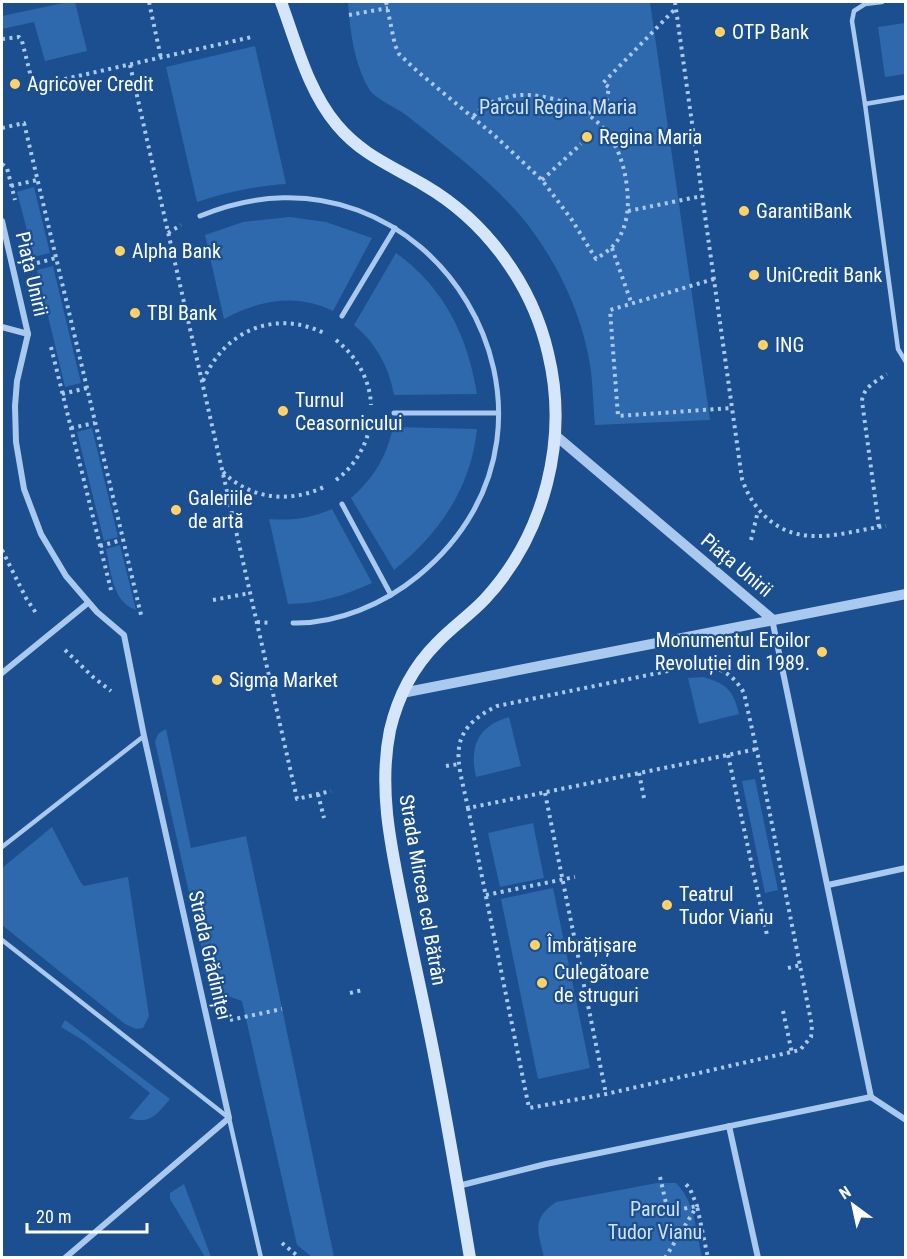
<svg xmlns="http://www.w3.org/2000/svg" width="907" height="1259" font-family="'Roboto Condensed',sans-serif">
	<rect width="100%" height="100%" fill="#1b4f8f"/>
	<g fill="#2e69ad">
		<path d="M68,2H75L87,51L45,61L34,22L2,29V16Z"/>
		<path d="M348,2H650L710,420L595,425C593,407 593,389 591,371C584,319 560,267 528,225C496,184 447,148 406,115C397,108 375,99 369,89C354,63 350,31 348,2Z"/>
		<path d="M905,23V74L885,77L878,27Z"/>
		<path d="M255,46L286,184C255,186 227,192 197,202L166,67Z"/>
		<path d="M34,187L50,253L34,257L17,192Z"/>
		<path d="M290,217L326,222L372,238L333,311C296,293 259,300 224,319L205,235L243,222Z"/>
		<path d="M396,253C444,287 468,337 477,394L394,395C389,367 376,343 354,325Z"/>
		<path d="M53,266L81,383L65,387L37,270Z"/>
		<path d="M393,427L477,429C471,488 439,534 394,570L351,498C374,478 387,456 393,427Z"/>
		<path d="M92,428L118,537L104,541L77,432Z"/>
		<path d="M332,509L372,583C346,595 318,604 288,604L269,519C291,521 312,518 332,509Z"/>
		<path d="M120,545L136,610C112,602 111,571 106,549Z"/>
		<path d="M703,677C727,684 733,690 739,714L699,724L688,678Z"/>
		<path d="M509,717L521,766L476,777C469,746 478,726 509,717Z"/>
		<path d="M166,729L191,848L246,836L334,1257H312L297,1245L242,1001L211,990L155,742L158,734Z"/>
		<path d="M755,779L778,890L765,893L742,781Z"/>
		<path d="M533,823L544,878L500,887L488,833Z"/>
		<path d="M52,827L81,883L84,886L128,877L149,1016L143,1028L136,1029L125,1024L2,925V868Z"/>
		<path d="M553,888L590,1068L538,1079L501,899Z"/>
		<path d="M65,1020L170,1099C157,1114 151,1125 129,1118L150,1093L84,1041L61,1027Z"/>
		<path d="M657,1183H676C695,1202 696,1231 702,1257H544C538,1231 531,1219 556,1202Z"/>
		<path d="M184,1184L211,1257H205L170,1199V1193Z"/>
	</g>
	<g fill="none" stroke-linecap="round" stroke-linejoin="round">
		<g stroke="#a9c9ee" stroke-width="4" stroke-dasharray="3 4.5" stroke-linecap="butt">
			<path d="M149,2L161,58"/>
			<path d="M386,2L395,45L399,54L417,71L495,136L542,180L572,220L596,259C605,253 614,247 619,238C628,222 629,205 627,188C622,140 597,109 549,98C536,95 525,94 512,96C496,100 483,104 473,117"/>
			<path d="M675,2L742,479C753,511 777,535 813,536C837,537 862,529 886,526"/>
			<path d="M349,15L388,8"/>
			<path d="M2,39L19,37L22,41L32,81L38,85L252,37"/>
			<path d="M130,65L297,799L331,791"/>
			<path d="M588,114L595,105L607,99L609,87L603,83L676,8"/>
			<path d="M2,128L24,123L142,619"/>
			<path d="M2,164L7,168L15,200"/>
			<path d="M542,180L581,144"/>
			<path d="M11,186L37,180"/>
			<path d="M628,211L702,196"/>
			<path d="M168,233L181,225"/>
			<path d="M612,248L631,302"/>
			<path d="M37,263L56,258"/>
			<path d="M714,279L610,310L618,416L732,408"/>
			<path d="M336,340C356,356 370,379 371,405"/>
			<path d="M51,347L111,590"/>
			<path d="M203,381C224,331 274,309 324,333"/>
			<path d="M62,394L87,388"/>
			<path d="M71,428L95,423"/>
			<path d="M223,472C251,500 290,503 324,487"/>
			<path d="M336,480C355,466 367,445 371,421"/>
			<path d="M879,527L862,401C863,387 877,381 887,374"/>
			<path d="M751,540L758,511"/>
			<path d="M100,546L122,540"/>
			<path d="M2,550L26,598L36,613"/>
			<path d="M213,600L250,593"/>
			<path d="M257,622L271,623"/>
			<path d="M65,650L93,677L111,691"/>
			<path d="M721,669L723,660"/>
			<path d="M668,671L497,706C444,732 458,760 468,808L757,749"/>
			<path d="M728,755L767,935"/>
			<path d="M446,766L459,764"/>
			<path d="M639,773L644,798"/>
			<path d="M545,793L606,1094"/>
			<path d="M318,794L324,818"/>
			<path d="M468,808L529,1108L606,1094L800,1050L811,1037L812,1026L762,774L744,693C731,670 712,663 687,667"/>
			<path d="M486,895L575,877"/>
			<path d="M788,968L801,965"/>
			<path d="M350,993L363,990"/>
			<path d="M783,1011L792,1053"/>
			<path d="M230,1020L282,1009"/>
			<path d="M660,1177L668,1212L697,1206L708,1258"/>
			<path d="M282,1243L300,1258"/>
			<path d="M665,1258L697,1206L690,1189L685,1183"/>
		</g>
		<g stroke="#a9c9ee" stroke-width="4.5">
			<path d="M882,2L865,4L854,11L852,21L865,104L898,349L906,362"/>
			<path d="M865,104L906,97"/>
			<path d="M2,847L144,736"/>
			<path d="M2,940L229,1118L261,1258"/>
		</g>
		<g stroke="#a9c9ee" stroke-width="5">
			<path d="M200,216C430,121 609,420 418,576C384,604 337,624 293,623"/>
			<path d="M342,316L395,228"/>
			<path d="M394,413H498"/>
			<path d="M342,504L391,595"/>
		</g>
		<g stroke="#a9c9ee" stroke-width="6">
			<path d="M2,221L28,334L17,381L15,406L16,442L24,489L41,534L66,576L97,612L124,635L144,736L229,1118L65,1258"/>
			<path d="M2,327L28,334"/>
			<path d="M772,619L871,1097"/>
			<path d="M2,673L88,603"/>
			<path d="M828,885L906,868"/>
			<path d="M871,1097L906,1120"/>
			<path d="M729,1126L758,1258"/>
			<path d="M458,1186L546,1164L871,1097"/>
		</g>
		<g stroke="#a9c9ee" stroke-width="10">
			<path d="M555,435L772,619"/>
			<path d="M402,693L906,594"/>
		</g>
		<path stroke="#d6e6fa" stroke-width="12" d="M281,2C296,42 308,91 337,125C362,155 392,166 424,185C486,221 532,284 548,353C569,439 545,534 485,599C470,615 452,627 437,643C413,667 398,696 390,730C378,789 391,847 403,906C411,946 420,986 428,1025C444,1102 457,1180 470,1258"/>
	</g>
	<g fill="#ffd166" stroke="#1b4f8f" stroke-width="2">
		<circle cx="720" cy="32" r="6"/>
		<circle cx="15" cy="84" r="6"/>
		<circle cx="587" cy="137" r="6"/>
		<circle cx="744" cy="211" r="6"/>
		<circle cx="120" cy="251" r="6"/>
		<circle cx="754" cy="275" r="6"/>
		<circle cx="135" cy="313" r="6"/>
		<circle cx="763" cy="345" r="6"/>
		<circle cx="283" cy="411" r="6"/>
		<circle cx="176" cy="510" r="6"/>
		<circle cx="822" cy="652" r="6"/>
		<circle cx="217" cy="680" r="6"/>
		<circle cx="667" cy="905" r="6"/>
		<circle cx="535" cy="945" r="6"/>
		<circle cx="542" cy="983" r="6"/>
	</g>
	<g text-anchor="middle" stroke-width="4.5" stroke-linejoin="round" paint-order="stroke">
		<g font-size="20" fill="#fff" stroke="#1b4f8f" text-anchor="start">
			<text x="732" y="39">OTP Bank</text>
			<text x="27" y="91">Agricover Credit</text>
			<text x="599" y="144">Regina Maria</text>
			<text x="756" y="218">GarantiBank</text>
			<text x="132" y="258">Alpha Bank</text>
			<text x="766" y="282">UniCredit Bank</text>
			<text x="147" y="320">TBI Bank</text>
			<text x="775" y="352">ING</text>
			<text x="295" y="407">Turnul<tspan x="295" dy="23">Ceasornicului</tspan></text>
			<text x="188" y="505">Galeriile<tspan x="188" dy="23">de artă</tspan></text>
			<text x="810" y="647" text-anchor="end">Monumentul Eroilor<tspan x="810" dy="23">Revoluției din 1989.</tspan></text>
			<text x="229" y="687">Sigma Market</text>
			<text x="679" y="901">Teatrul<tspan x="679" dy="23">Tudor Vianu</tspan></text>
			<text x="547" y="952">Îmbrățișare</text>
			<text x="554" y="979">Culegătoare<tspan x="554" dy="23">de struguri</tspan></text>
		</g>
		<g font-size="20" fill="#cfe3fa" stroke="#1b4f8f">
			<text x="558" y="114">Parcul Regina Maria</text>
			<text x="655" y="1216">Parcul<tspan x="655" dy="23">Tudor Vianu</tspan></text>
		</g>
		<g font-size="20" fill="#fff" stroke="#1b4f8f">
			<text transform="translate(32 274) rotate(77)" y="7">Piața Unirii</text>
			<text transform="translate(737 565) rotate(40)" y="7">Piața Unirii</text>
			<text transform="translate(423 890) rotate(80)" y="7">Strada Mircea cel Bătrân</text>
			<text transform="translate(210 955) rotate(77)" y="7">Strada Grădiniței</text>
		</g>
	</g>
	<rect width="907" height="1259" fill="none" stroke="#ffffff" stroke-width="6"/>
	<g transform="translate(853 1205) rotate(327)" stroke="#1b4f8f" stroke-width="4.5" paint-order="stroke">
	<path d="M0-4.5L10 22L0 15L-10 22Z" fill="#ffffff"/>
	<text y="-9" font-size="16" font-weight="bold" text-anchor="middle" fill="#ffffff">N</text>
	</g>
	<path d="M27 1223v9h120v-9" fill="none" stroke="#ffffff" stroke-width="3"/>
	<text x="36" y="1223" font-size="18" fill="#ffffff" stroke="#1b4f8f" stroke-width="4.5" paint-order="stroke">20 m</text>
</svg>
